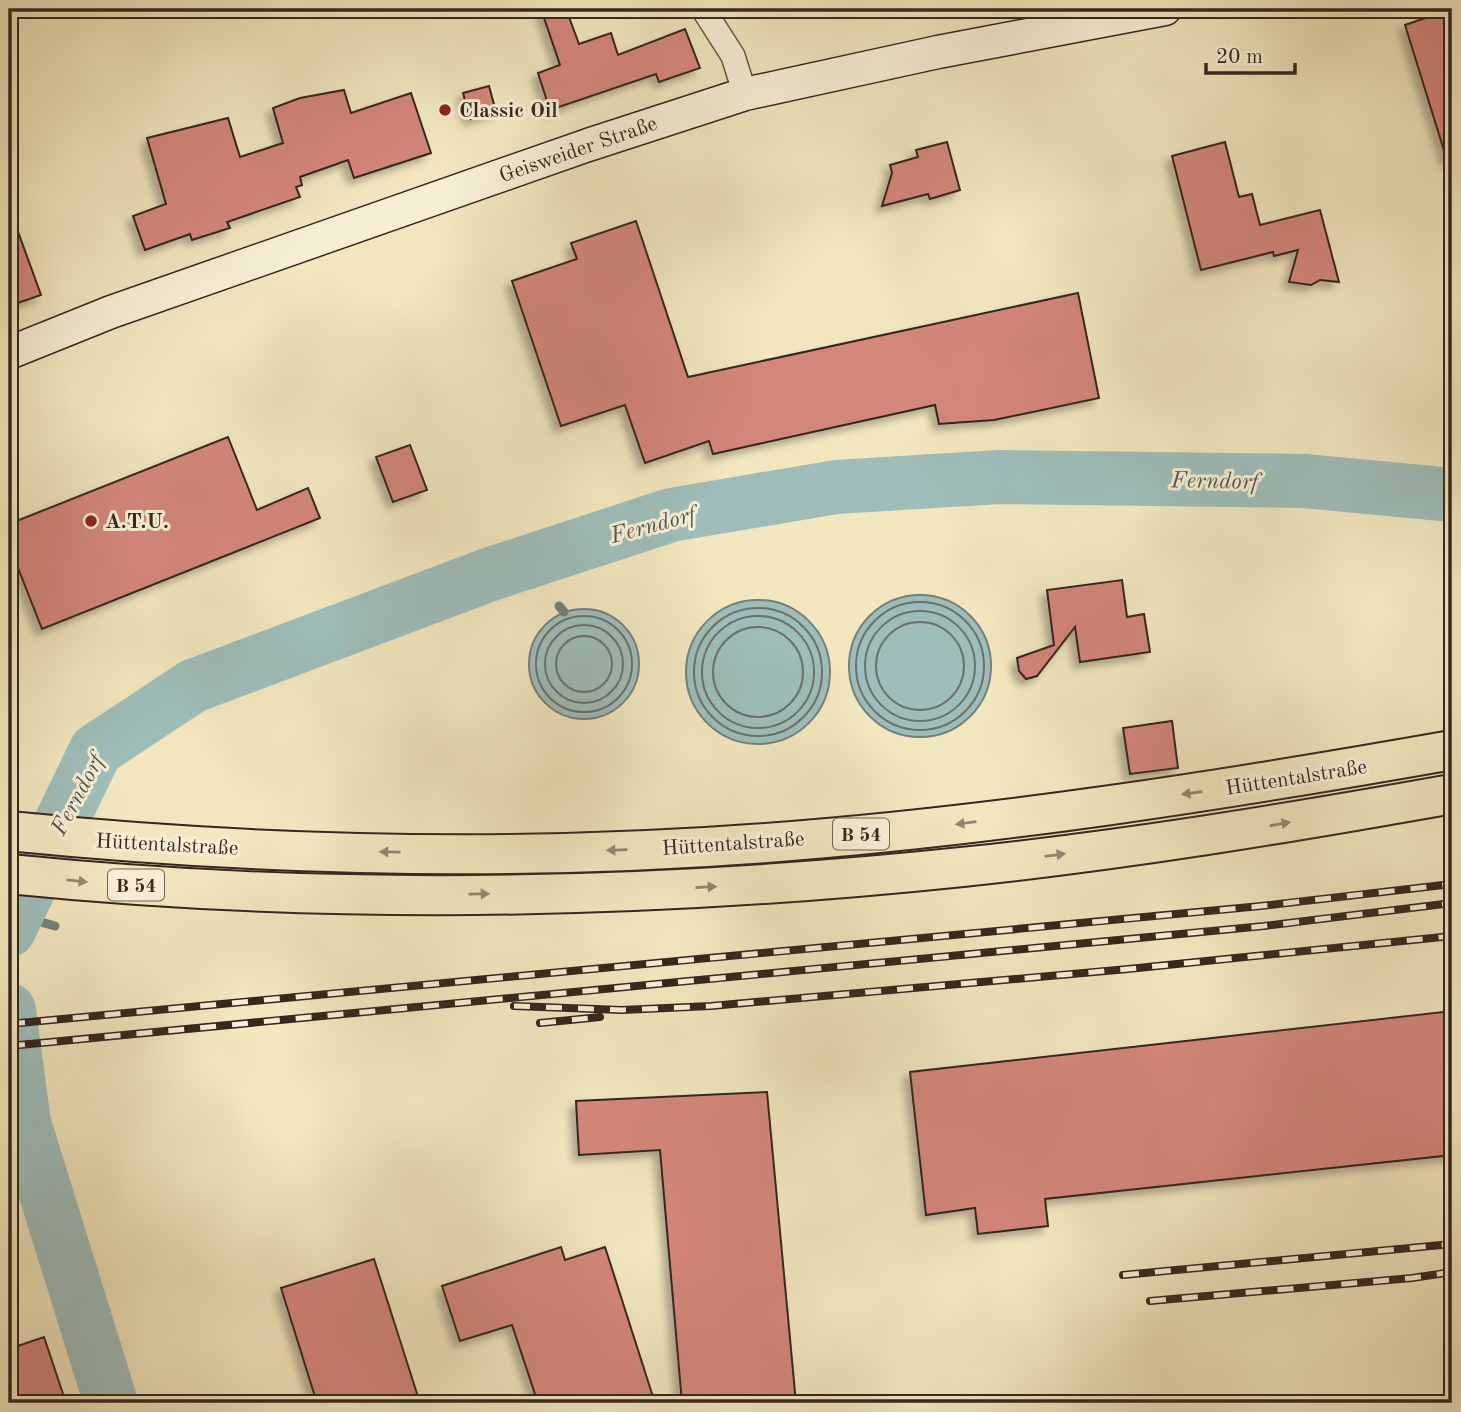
<svg xmlns="http://www.w3.org/2000/svg" width="1461" height="1412" font-family="'Old Standard TT',serif">
	<defs>
		<filter id="shadow"><feDropShadow dx="-6" dy="6" stdDeviation="3.5" flood-color="#0004"/></filter>
	</defs>
	<rect width="100%" height="100%" fill="#f1e6be"/>
	<filter id="stains"><feTurbulence type="fractalNoise" baseFrequency=".00286" numOctaves="4"/><feColorMatrix values="0 0 0 0 .2 0 0 0 0 .09 0 0 0 0 .02 0 0 0 .5 -.17"/></filter>
	<radialGradient id="worn" r=".72"><stop offset=".6" stop-color="#630" stop-opacity="0"/><stop offset="1" stop-color="#630" stop-opacity=".3"/></radialGradient>
	<g fill="#9ebdba" stroke="#74817c" stroke-width="2">
		<circle cx="920" cy="666" r="71"/>
		<circle cx="758" cy="672" r="72"/>
		<circle cx="584" cy="664" r="55"/>
	</g>
	<g fill="none" stroke-linecap="round" stroke-linejoin="round">
		<g stroke="#6a726c" stroke-width="2">
			<circle cx="920" cy="666" r="64"/>
			<circle cx="758" cy="672" r="64"/>
			<circle cx="920" cy="666" r="55"/>
			<circle cx="584" cy="664" r="48"/>
			<circle cx="758" cy="672" r="56"/>
			<circle cx="920" cy="666" r="44"/>
			<circle cx="584" cy="664" r="39"/>
			<circle cx="758" cy="672" r="45"/>
			<circle cx="584" cy="664" r="28"/>
		</g>
		<g stroke="#74817c" stroke-width="9">
			<path d="M524,563L538,581"/>
			<path d="M559,606L564,612"/>
			<path d="M16,915L55,926"/>
		</g>
		<g stroke="#9ebdba" stroke-width="54">
			<path d="M9,930L96,750L193,686L488,575L671,515L836,487L1000,477L1304,481L1452,495"/>
			<path d="M9,1010L24,1123L111,1403"/>
		</g>
	</g>
	<g fill="#d3867a" stroke="#35271e" stroke-width="2" filter="url(#shadow)">
		<path d="M541,9H566L579,44L611,33L618,55L685,29L700,68L659,82L656,74L550,110L538,73L560,65Z"/>
		<path d="M1452,9V159L1447,160L1405,25Z"/>
		<path d="M489,86L496,112L470,119L463,93Z"/>
		<path d="M344,90L351,113L411,93L431,153L354,178L348,160L300,177L302,185L296,187L300,197L227,222L230,228L192,240L190,234L145,250L133,216L166,204L147,138L228,118L240,157L283,143L273,108L300,98Z"/>
		<path d="M947,142L960,190L930,199L928,194L882,206L892,173L890,165L918,157L916,150Z"/>
		<path d="M1225,142L1239,197L1252,194L1260,225L1320,210L1339,282L1320,280L1311,285L1289,282L1298,250L1274,256L1273,252L1201,270L1172,156Z"/>
		<path d="M12,215L41,295L9,306V216Z"/>
		<path d="M636,221L688,377L1078,293L1099,398L994,420L939,424L935,405L713,454L709,441L645,463L625,405L561,426L512,281L577,259L571,243Z"/>
		<path d="M228,437L257,510L308,488L320,518L42,629L9,545V524Z"/>
		<path d="M410,445L427,490L393,502L376,457Z"/>
		<path d="M1122,580L1127,617L1144,614L1150,652L1080,662L1075,627L1037,676L1026,679L1019,671L1017,658L1054,645L1047,590Z"/>
		<path d="M1172,721L1178,768L1130,774L1123,728Z"/>
		<path d="M1452,1011V1155L1045,1199L1048,1226L978,1234L975,1208L926,1215L910,1072Z"/>
		<path d="M767,1092L796,1403H682L660,1150L579,1155L576,1101Z"/>
		<path d="M561,1247L565,1260L605,1247L655,1403H538L512,1325L460,1341L442,1286Z"/>
		<path d="M374,1259L420,1403H317L281,1288Z"/>
		<path d="M44,1337L66,1403H9V1349Z"/>
	</g>
	<g fill="none" stroke-linecap="round" stroke-linejoin="round">
		<g stroke="#645746" stroke-width="26">
			<path id="minor" d="M703,9L733,56L745,94"/>
		</g>
		<g stroke="#35271e" stroke-width="35">
			<path id="secondary" d="M9,353L111,312L588,145L745,94L938,52L1165,9"/>
		</g>
		<g stroke="#35271e" stroke-width="42">
			<g id="trunk">
				<path d="M9,831C259,856 515,862 766,843C996,826 1225,790 1452,750"/>
				<path d="M9,874C325,906 646,900 962,867C1126,850 1289,823 1452,794"/>
			</g>
		</g>
		<use href="#minor" stroke="#f6efd5" stroke-width="23"/>
		<use href="#secondary" stroke="#f6efd5" stroke-width="32"/>
		<use href="#trunk" stroke="#f1e6be" stroke-width="38"/>
		<g stroke="#35271e" stroke-width="8">
			<g id="rail">
				<path d="M514,1006L622,1010L711,1006L1128,969L1452,936"/>
				<path d="M540,1023L600,1017"/>
				<path d="M9,1024L1261,906L1452,884"/>
				<path d="M9,1046L1264,926L1452,903"/>
				<path d="M1123,1275L1452,1244"/>
				<path d="M1150,1301L1412,1278L1452,1272"/>
			</g>
		</g>
		<use href="#rail" stroke="#f6efd5" stroke-width="5" stroke-dasharray="16" stroke-linecap="butt"/>
	</g>
	<defs><path id="oneway-solid" d="M-6-.8H1V-3.2L6.5 0L1 3.2V.8H-6Z" transform="scale(1.75)"/></defs>
	<g fill="#93866e">
		<use href="#oneway-solid" transform="translate(1192 793) rotate(172)"/>
		<use href="#oneway-solid" transform="translate(966 823) rotate(173)"/>
		<use href="#oneway-solid" transform="translate(1280 824) rotate(-10)"/>
		<use href="#oneway-solid" transform="translate(617 850) rotate(178)"/>
		<use href="#oneway-solid" transform="translate(390 852) rotate(-179)"/>
		<use href="#oneway-solid" transform="translate(1055 855) rotate(-7)"/>
		<use href="#oneway-solid" transform="translate(77 881) rotate(6)"/>
		<use href="#oneway-solid" transform="translate(706 887) rotate(-3)"/>
		<use href="#oneway-solid" transform="translate(479 894) rotate(-1)"/>
	</g>
	<g fill="#8f2418" stroke="#f6efd5" stroke-width="2.5">
		<circle cx="445" cy="110" r="7"/>
		<circle cx="91" cy="521" r="7"/>
	</g>
	<g text-anchor="middle" stroke-width="6" stroke-linejoin="round" paint-order="stroke">
		<g fill="#f6efd5" stroke="#6f6355" stroke-width="2">
			<rect x="833" y="818.5" width="56" height="31" rx="5"/>
			<rect x="108" y="869.5" width="56" height="31" rx="5"/>
		</g>
		<g font-size="19" font-weight="bold" fill="#35271e">
			<text x="861" y="841">B 54</text>
			<text x="136" y="892">B 54</text>
		</g>
		<g font-size="21" font-weight="bold" fill="#35271e" stroke="#f6efd5" text-anchor="start">
			<text x="459" y="117">Classic Oil</text>
			<text x="105" y="528">A.T.U.</text>
		</g>
		<g font-size="21" fill="#35271e" stroke="#f6efd5">
			<text transform="translate(578 149) rotate(-19)" y="7">Geisweider Straße</text>
			<text transform="translate(1296 777) rotate(-9)" y="7">Hüttentalstraße</text>
			<text transform="translate(733 843) rotate(-4)" y="7">Hüttentalstraße</text>
			<text transform="translate(167 844) rotate(3)" y="7">Hüttentalstraße</text>
		</g>
		<g font-size="23" font-style="italic" fill="#54544d" stroke="#f6efd5">
			<text transform="translate(1215 480) rotate(1)" y="8">Ferndorf</text>
			<text transform="translate(653 524) rotate(-15)" y="8">Ferndorf</text>
			<text transform="translate(77 794) rotate(-62)" y="8">Ferndorf</text>
		</g>
	</g>
	<rect width="1461" height="1412" fill="none" stroke="#f1e6be" stroke-width="35"/>
	<rect x="10" y="10" width="1440" height="1391" fill="none" stroke="#35271e" stroke-width="3.5"/>
	<rect x="18" y="18" width="1426" height="1377" fill="none" stroke="#35271e" stroke-width="2"/>
	<path d="M1206 63v10h89v-10" fill="none" stroke="#35271e" stroke-width="3.5"/>
	<text x="1216" y="63" font-size="21" fill="#35271e" stroke="#f6efd5" stroke-width="5" paint-order="stroke">20 m</text>
	<rect width="100%" height="100%" filter="url(#stains)"/>
	<rect width="100%" height="100%" fill="url(#worn)"/>
</svg>
